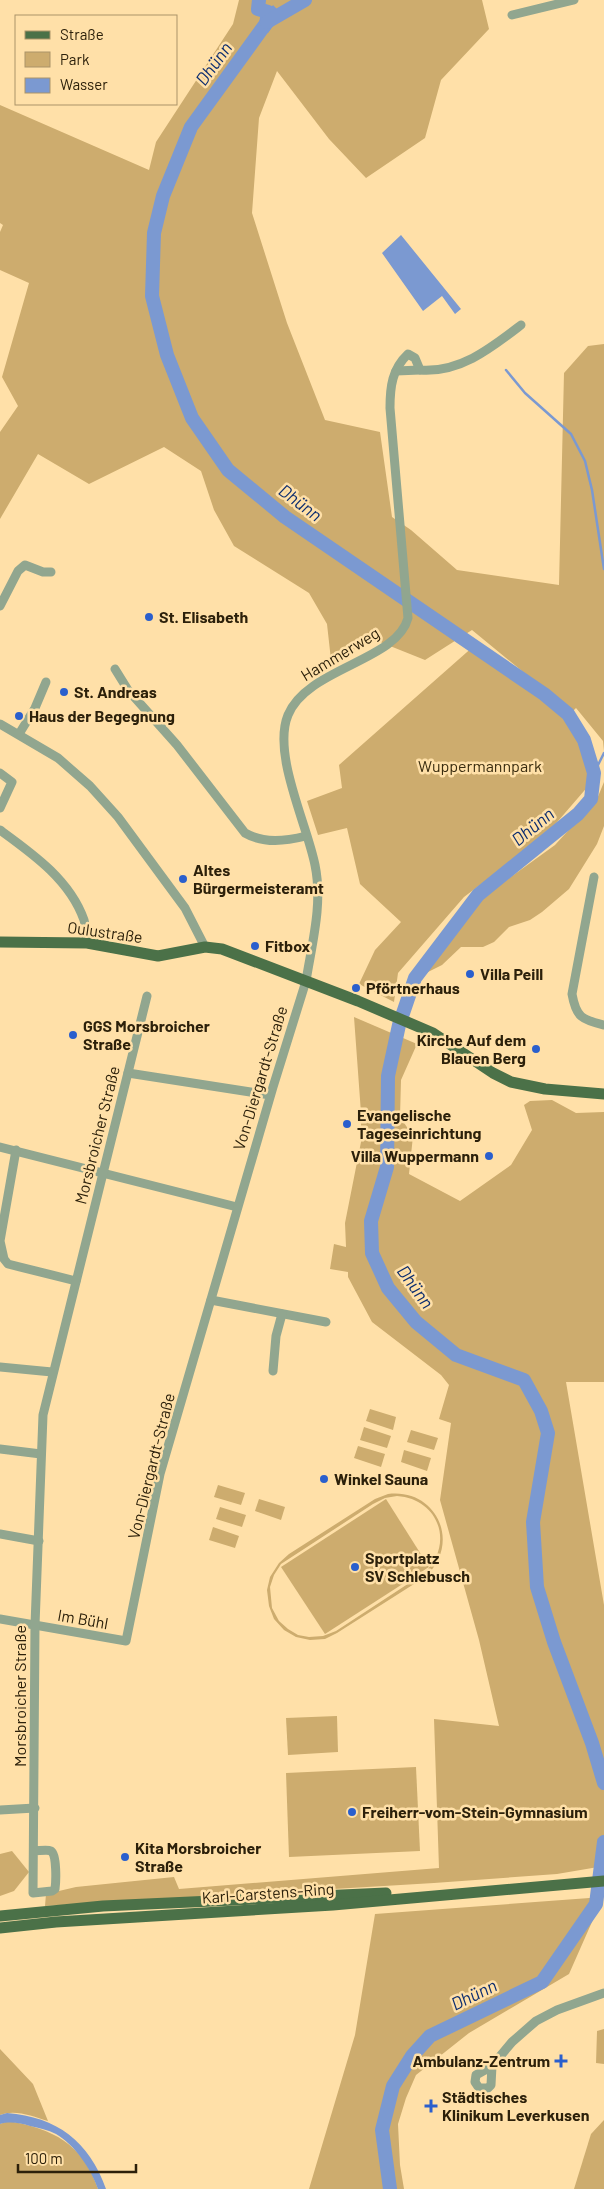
<svg xmlns="http://www.w3.org/2000/svg" width="604" height="2189" font-family="Barlow,sans-serif">
	<rect width="100%" height="100%" fill="#ffe0a8"/>
	<g fill="#cdac6e" fill-rule="evenodd">
		<path d="M239,0H482L489,29L441,80L425,138L366,178L329,139L277,71L259,118L252,213L287,323L325,420L380,432L392,517L411,530L457,570L559,585L564,373L588,346L604,344V751L603,741L576,708L572,712L472,630L425,660L375,640L331,660L327,624L309,593L234,546L214,510L201,471L164,447L89,484L38,454L0,519V432L18,406L2,377L29,283L0,270V232L3,225L0,223V105L149,170L156,142L233,24Z"/>
		<path d="M475,645L548,699L583,733L590,784L546,835L464,897L398,973L394,1002L359,984L375,950L401,922L360,884L347,828L318,835L307,801L342,788L339,765Z"/>
		<path d="M604,782V826L597,844L569,889L542,912L530,920L509,927L494,942L483,947H461L442,965L422,975L417,971L468,908L555,845L597,799Z"/>
		<path d="M354,1017L417,1044L401,1080L400,1117L413,1136L409,1174L460,1201L511,1165L532,1130L524,1105L530,1101L552,1100L576,1113L604,1112V1382H566L604,1605V1866L557,1874L434,1883L45,1906L46,1894L76,1887L174,1877L179,1889L439,1868L434,1719L499,1726L479,1640L440,1500L451,1423L439,1419L449,1385L441,1375L372,1322L348,1277V1272L330,1269L334,1244L346,1247L345,1223L361,1142V1113Z"/>
		<path d="M370,1409L396,1417L393,1430L366,1421Z"/>
		<path d="M364,1427L391,1436L387,1448L360,1440Z"/>
		<path d="M411,1430L438,1438L434,1450L407,1442Z"/>
		<path d="M358,1446L385,1454L381,1467L354,1458Z"/>
		<path d="M404,1450L431,1458L427,1471L401,1462Z"/>
		<path d="M218,1485L245,1493L241,1505L214,1497Z"/>
		<path d="M388,1494C437,1488 462,1544 425,1577L337,1633L325,1639L310,1640L296,1637L284,1630L274,1619L269,1606L267,1590L270,1577L279,1563L289,1554L375,1499ZM397,1496C440,1499 455,1546 423,1574L336,1631L323,1636L309,1637L298,1635L288,1629L279,1621L272,1608L270,1587L274,1575L281,1564L373,1504L385,1498Z"/>
		<path d="M259,1499L285,1507L281,1520L255,1511Z"/>
		<path d="M386,1499L429,1567L325,1634L281,1567Z"/>
		<path d="M220,1507L246,1515L242,1527L216,1519Z"/>
		<path d="M213,1527L239,1536L235,1548L209,1540Z"/>
		<path d="M337,1716L338,1752L288,1755L286,1718Z"/>
		<path d="M416,1767L420,1851L289,1857L286,1773Z"/>
		<path d="M12,1851L29,1872L14,1891L0,1896V1854Z"/>
		<path d="M603,1897L569,1974L469,2033L416,2075L406,2098L398,2124L400,2165L404,2189H309L355,2035L375,1914Z"/>
		<path d="M604,2029V2064L596,2063L597,2031Z"/>
		<path d="M0,2049L33,2084L48,2121C32,2116 15,2109 0,2115Z"/>
		<path d="M604,2120V2189H574L591,2134Z"/>
		<path d="M8,2121C53,2129 82,2143 98,2189H0V2124Z"/>
	</g>
	<g fill="#7b99d1">
		<path d="M273,5L282,14L268,33L257,36L261,11L268,12Z"/>
		<path d="M401,235L461,309L455,314L442,296L423,311L382,253Z"/>
		<path d="M7,2113C57,2117 89,2141 106,2189H98C91,2169 75,2145 56,2134C48,2130 39,2128 30,2126C20,2123 10,2121 0,2124V2115Z"/>
	</g>
	<g fill="none" stroke-linecap="round" stroke-linejoin="round">
		<g stroke="#7b99d1" stroke-width="2.5">
			<path d="M506,370L525,393L571,434L585,461L592,490L604,569"/>
			<path d="M594,773L604,753"/>
		</g>
		<g stroke="#7b99d1" stroke-width="14">
			<path d="M259,0L258,9L268,12L267,22L191,127L163,196L154,233L152,296L167,355L192,418L228,470L285,517L544,694L568,714L584,740L594,773L591,799L578,814L478,895L415,978L399,1025L388,1076L387,1167L371,1221L372,1253L388,1288L416,1322L456,1355L524,1380L541,1411L548,1433L533,1522L537,1587L554,1642L592,1743L604,1783"/>
			<path d="M267,22L305,0"/>
			<path d="M390,2189L382,2130L393,2086L412,2056L430,2036L542,1982L596,1904L604,1842"/>
		</g>
		<g stroke="#91a68f" stroke-width="9">
			<path d="M512,15L574,0"/>
			<path d="M396,371L420,370"/>
			<path d="M0,606L18,571L25,565L43,572H51"/>
			<path d="M115,669L128,690L177,745L245,833C264,844 286,841 306,836"/>
			<path d="M0,724L58,758L90,786L118,817L185,908L205,947"/>
			<path d="M19,734L35,708L46,682"/>
			<path d="M0,773L12,782L0,808"/>
			<path d="M0,830C33,854 70,880 84,920C86,927 86,935 87,943"/>
			<path d="M594,877L572,994C576,1017 582,1020 604,1025"/>
			<path d="M128,1073L270,1095"/>
			<path d="M0,1147L237,1207"/>
			<path d="M16,1150L0,1241L4,1259L8,1264L76,1281"/>
			<path d="M211,1300L326,1322"/>
			<path d="M0,1367L52,1372"/>
			<path d="M273,1371L276,1336L282,1314"/>
			<path d="M0,1449L41,1454"/>
			<path d="M0,1534L39,1541"/>
			<path d="M0,1619L126,1641L160,1474L273,1087L306,981C312,943 323,904 315,865C307,824 272,754 288,715C307,668 397,661 408,618L390,408C390,387 392,369 408,354L415,358L420,370C460,373 491,348 521,325"/>
			<path d="M0,1810L35,1808"/>
			<path d="M34,1851C39,1851 47,1849 51,1851C57,1855 56,1882 55,1889L52,1891L33,1893L35,1625L43,1415L147,996"/>
			<path d="M492,2066L491,2085L488,2088H479L475,2082L476,2075L492,2066L512,2042L536,2021L557,2010L604,1993"/>
		</g>
		<g stroke="#4b7148" stroke-width="11">
			<path d="M0,942L87,943L158,956L205,947L222,949L358,1001L433,1033L493,1073L511,1082L545,1089L604,1094"/>
			<path d="M0,1916L103,1906L386,1893"/>
			<path d="M0,1928L56,1922L333,1905L604,1881"/>
		</g>
	</g>
	<g fill="#2a5fcd" stroke="#ffe0a8" stroke-width="2">
		<circle cx="149" cy="617" r="5"/>
		<circle cx="64" cy="692" r="5"/>
		<circle cx="19" cy="716" r="5"/>
		<circle cx="183" cy="879" r="5"/>
		<circle cx="255" cy="946" r="5"/>
		<circle cx="470" cy="974" r="5"/>
		<circle cx="356" cy="988" r="5"/>
		<circle cx="73" cy="1035" r="5"/>
		<circle cx="536" cy="1049" r="5"/>
		<circle cx="347" cy="1124" r="5"/>
		<circle cx="489" cy="1156" r="5"/>
		<circle cx="324" cy="1479" r="5"/>
		<circle cx="355" cy="1567" r="5"/>
		<circle cx="352" cy="1812" r="5"/>
		<circle cx="125" cy="1857" r="5"/>
		<path d="M558.5 2053.5h5v5h5v5h-5v5h-5v-5h-5v-5h5z"/>
		<path d="M428.5 2098.5h5v5h5v5h-5v5h-5v-5h-5v-5h5z"/>
	</g>
	<g text-anchor="middle" stroke-width="5" stroke-linejoin="round" paint-order="stroke">
		<g font-size="16" font-weight="bold" fill="#2c200a" stroke="#ffe0a8" text-anchor="start">
			<text x="159" y="623">St. Elisabeth</text>
			<text x="74" y="698">St. Andreas</text>
			<text x="29" y="722">Haus der Begegnung</text>
			<text x="193" y="876">Altes<tspan x="193" dy="18">Bürgermeisteramt</tspan></text>
			<text x="265" y="952">Fitbox</text>
			<text x="480" y="980">Villa Peill</text>
			<text x="366" y="994">Pförtnerhaus</text>
			<text x="83" y="1032">GGS Morsbroicher<tspan x="83" dy="18">Straße</tspan></text>
			<text x="526" y="1046" text-anchor="end">Kirche Auf dem<tspan x="526" dy="18">Blauen Berg</tspan></text>
			<text x="357" y="1121">Evangelische<tspan x="357" dy="18">Tageseinrichtung</tspan></text>
			<text x="479" y="1162" text-anchor="end">Villa Wuppermann</text>
			<text x="334" y="1485">Winkel Sauna</text>
			<text x="365" y="1564">Sportplatz<tspan x="365" dy="18">SV Schlebusch</tspan></text>
			<text x="362" y="1818">Freiherr-vom-Stein-Gymnasium</text>
			<text x="135" y="1854">Kita Morsbroicher<tspan x="135" dy="18">Straße</tspan></text>
			<text x="550" y="2067" text-anchor="end">Ambulanz-Zentrum</text>
			<text x="442" y="2103">Städtisches<tspan x="442" dy="18">Klinikum Leverkusen</tspan></text>
		</g>
		<g font-size="16" fill="#2c200a" stroke="#ffe0a8">
			<text transform="translate(340 654) rotate(-31)" y="6">Hammerweg</text>
			<text transform="translate(105 932) rotate(8)" y="6">Oulustraße</text>
			<text transform="translate(260 1078) rotate(-73)" y="6">Von-Diergardt-Straße</text>
			<text transform="translate(97 1135) rotate(-76)" y="6">Morsbroicher Straße</text>
			<text transform="translate(151 1466) rotate(-76)" y="6">Von-Diergardt-Straße</text>
			<text transform="translate(83 1619) rotate(10)" y="6">Im Bühl</text>
			<text transform="translate(20 1696) rotate(-90)" y="6">Morsbroicher Straße</text>
			<text transform="translate(268 1893) rotate(-4)" y="6">Karl-Carstens-Ring</text>
		</g>
		<g font-size="16" fill="#3a2c0f" stroke="#ffe0a8">
			<text x="480" y="772">Wuppermannpark</text>
		</g>
		<g font-size="18" font-style="italic" fill="#0d2d6f" stroke="#ffe0a8">
			<text transform="translate(214 64) rotate(-54)" y="6">Dhünn</text>
			<text transform="translate(300 503) rotate(37)" y="6">Dhünn</text>
			<text transform="translate(533 827) rotate(-39)" y="6">Dhünn</text>
			<text transform="translate(415 1287) rotate(54)" y="6">Dhünn</text>
			<text transform="translate(474 1995) rotate(-26)" y="6">Dhünn</text>
		</g>
	</g>
	<rect x="15" y="15" width="162" height="90" fill="#ffe0a8" stroke="#ab9369"/>
	<rect x="25" y="31" width="25" height="8" fill="#4b7148" stroke="#ab9369"/>
	<text x="60" y="40" font-size="15" fill="#2c200a">Straße</text>
	<rect x="25" y="52" width="25" height="15" fill="#cdac6e" stroke="#ab9369"/>
	<text x="60" y="65" font-size="15" fill="#2c200a">Park</text>
	<rect x="25" y="78" width="25" height="15" fill="#7b99d1" stroke="#ab9369"/>
	<text x="60" y="90" font-size="15" fill="#2c200a">Wasser</text>
	<path d="M18 2164v8h118v-8" fill="none" stroke="#2c200a" stroke-width="2.5"/>
	<text x="25" y="2164" font-size="15" fill="#2c200a" stroke="#ffe0a8" stroke-width="4" paint-order="stroke">100 m</text>
</svg>
